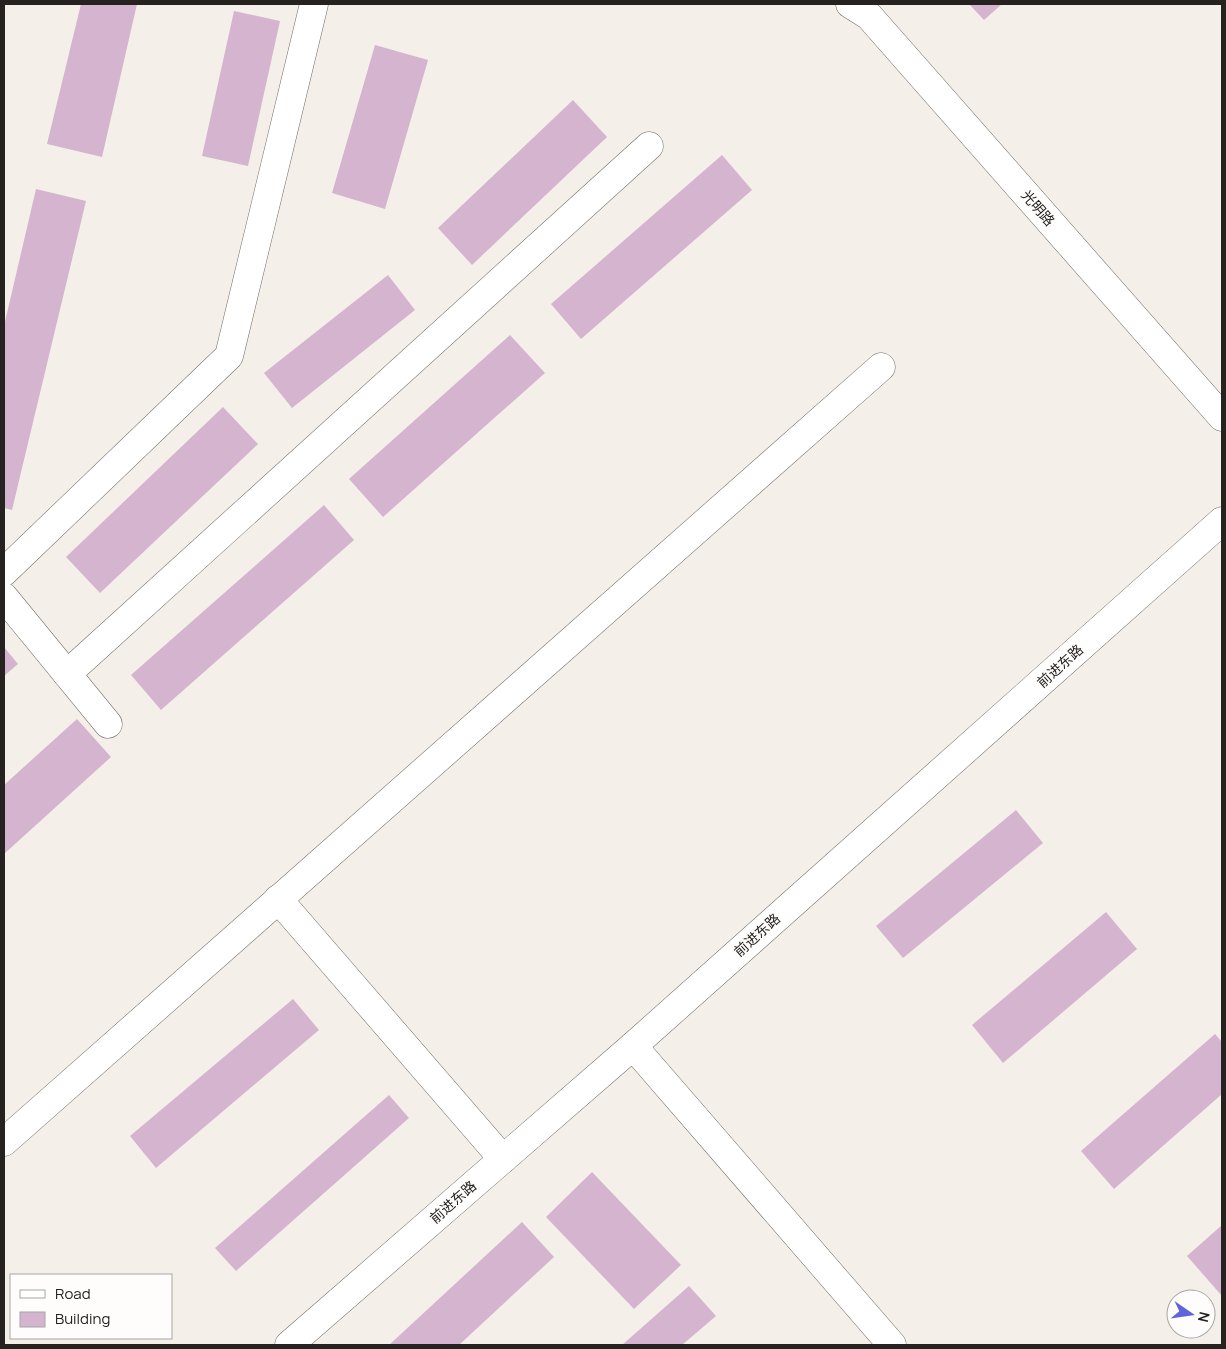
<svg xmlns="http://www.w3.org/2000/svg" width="1226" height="1349" font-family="Manrope,'Noto Sans SC',sans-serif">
	<rect width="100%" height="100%" fill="#f5efe9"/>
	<g fill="#d5b4d0">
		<path d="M81,4H137L102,157L47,144Z"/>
		<path d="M969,4H1002L984,20Z"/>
		<path d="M234,11L280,21L248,166L202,156Z"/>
		<path d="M375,45L428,60L385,209L332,193Z"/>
		<path d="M573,100L607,137L472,265L438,228Z"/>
		<path d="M722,155L752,190L581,339L551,304Z"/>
		<path d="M36,189L86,201L12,510L4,508V326Z"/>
		<path d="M388,275L415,310L292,408L264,373Z"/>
		<path d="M510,335L545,373L383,517L349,479Z"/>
		<path d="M223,407L258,444L100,593L66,557Z"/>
		<path d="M324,505L354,540L161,710L131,675Z"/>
		<path d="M4,647L18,664L4,676Z"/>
		<path d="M77,719L111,757L4,854V785Z"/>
		<path d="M1016,810L1043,843L903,958L876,926Z"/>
		<path d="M1106,912L1137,949L1003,1063L972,1025Z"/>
		<path d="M293,999L319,1030L156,1168L130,1136Z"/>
		<path d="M1215,1034L1222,1042V1094L1114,1189L1081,1151Z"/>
		<path d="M389,1095L409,1118L236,1271L215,1248Z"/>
		<path d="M592,1172L681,1265L634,1309L546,1217Z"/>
		<path d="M522,1222L554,1257L459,1345H389Z"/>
		<path d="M1222,1225V1296L1187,1256Z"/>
		<path d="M689,1286L716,1316L682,1345H622Z"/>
	</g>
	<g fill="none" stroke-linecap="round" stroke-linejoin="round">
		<g stroke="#726d68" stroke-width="29">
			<g id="minor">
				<path d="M4,572L229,356L314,4"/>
				<path d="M4,597L108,724"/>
				<path d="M67,674L649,146"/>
				<path d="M278,899L503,1159"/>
				<path d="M633,1046L892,1345"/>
				<path d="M4,1142L881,367"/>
			</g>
		</g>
		<g stroke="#726d68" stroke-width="29">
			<g id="secondary">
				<path d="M850,4L869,16L1222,417"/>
				<path d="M289,1345L633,1046L1222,521"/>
			</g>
		</g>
		<use href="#minor" stroke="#fff" stroke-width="28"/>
		<use href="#secondary" stroke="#fff" stroke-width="28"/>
	</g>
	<g text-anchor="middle" stroke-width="5" stroke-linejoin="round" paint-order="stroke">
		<g font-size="14" fill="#252220" stroke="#fefdfc">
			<text transform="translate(1038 208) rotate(49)" y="5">光明路</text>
			<text transform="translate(1060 666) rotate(-42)" y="5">前进东路</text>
			<text transform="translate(757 935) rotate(-42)" y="5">前进东路</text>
			<text transform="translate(453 1202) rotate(-41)" y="5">前进东路</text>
		</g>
	</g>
	<rect width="1226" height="1349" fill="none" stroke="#252220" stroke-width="10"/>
	<rect x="10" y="1274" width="162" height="65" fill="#fefdfc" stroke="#a7a5a4"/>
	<rect x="20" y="1290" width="25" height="8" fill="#ffffff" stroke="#a7a5a4"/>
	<text x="55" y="1299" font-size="15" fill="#252220">Road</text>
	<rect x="20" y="1312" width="25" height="15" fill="#d5b4d0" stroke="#a7a5a4"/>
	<text x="55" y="1324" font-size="15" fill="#252220">Building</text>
	<g transform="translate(1191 1314) rotate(103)"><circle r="24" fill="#fefdfc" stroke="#a7a5a4"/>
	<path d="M0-4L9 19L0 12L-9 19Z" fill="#5f64dc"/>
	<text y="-8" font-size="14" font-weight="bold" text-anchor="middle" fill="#252220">N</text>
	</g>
</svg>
